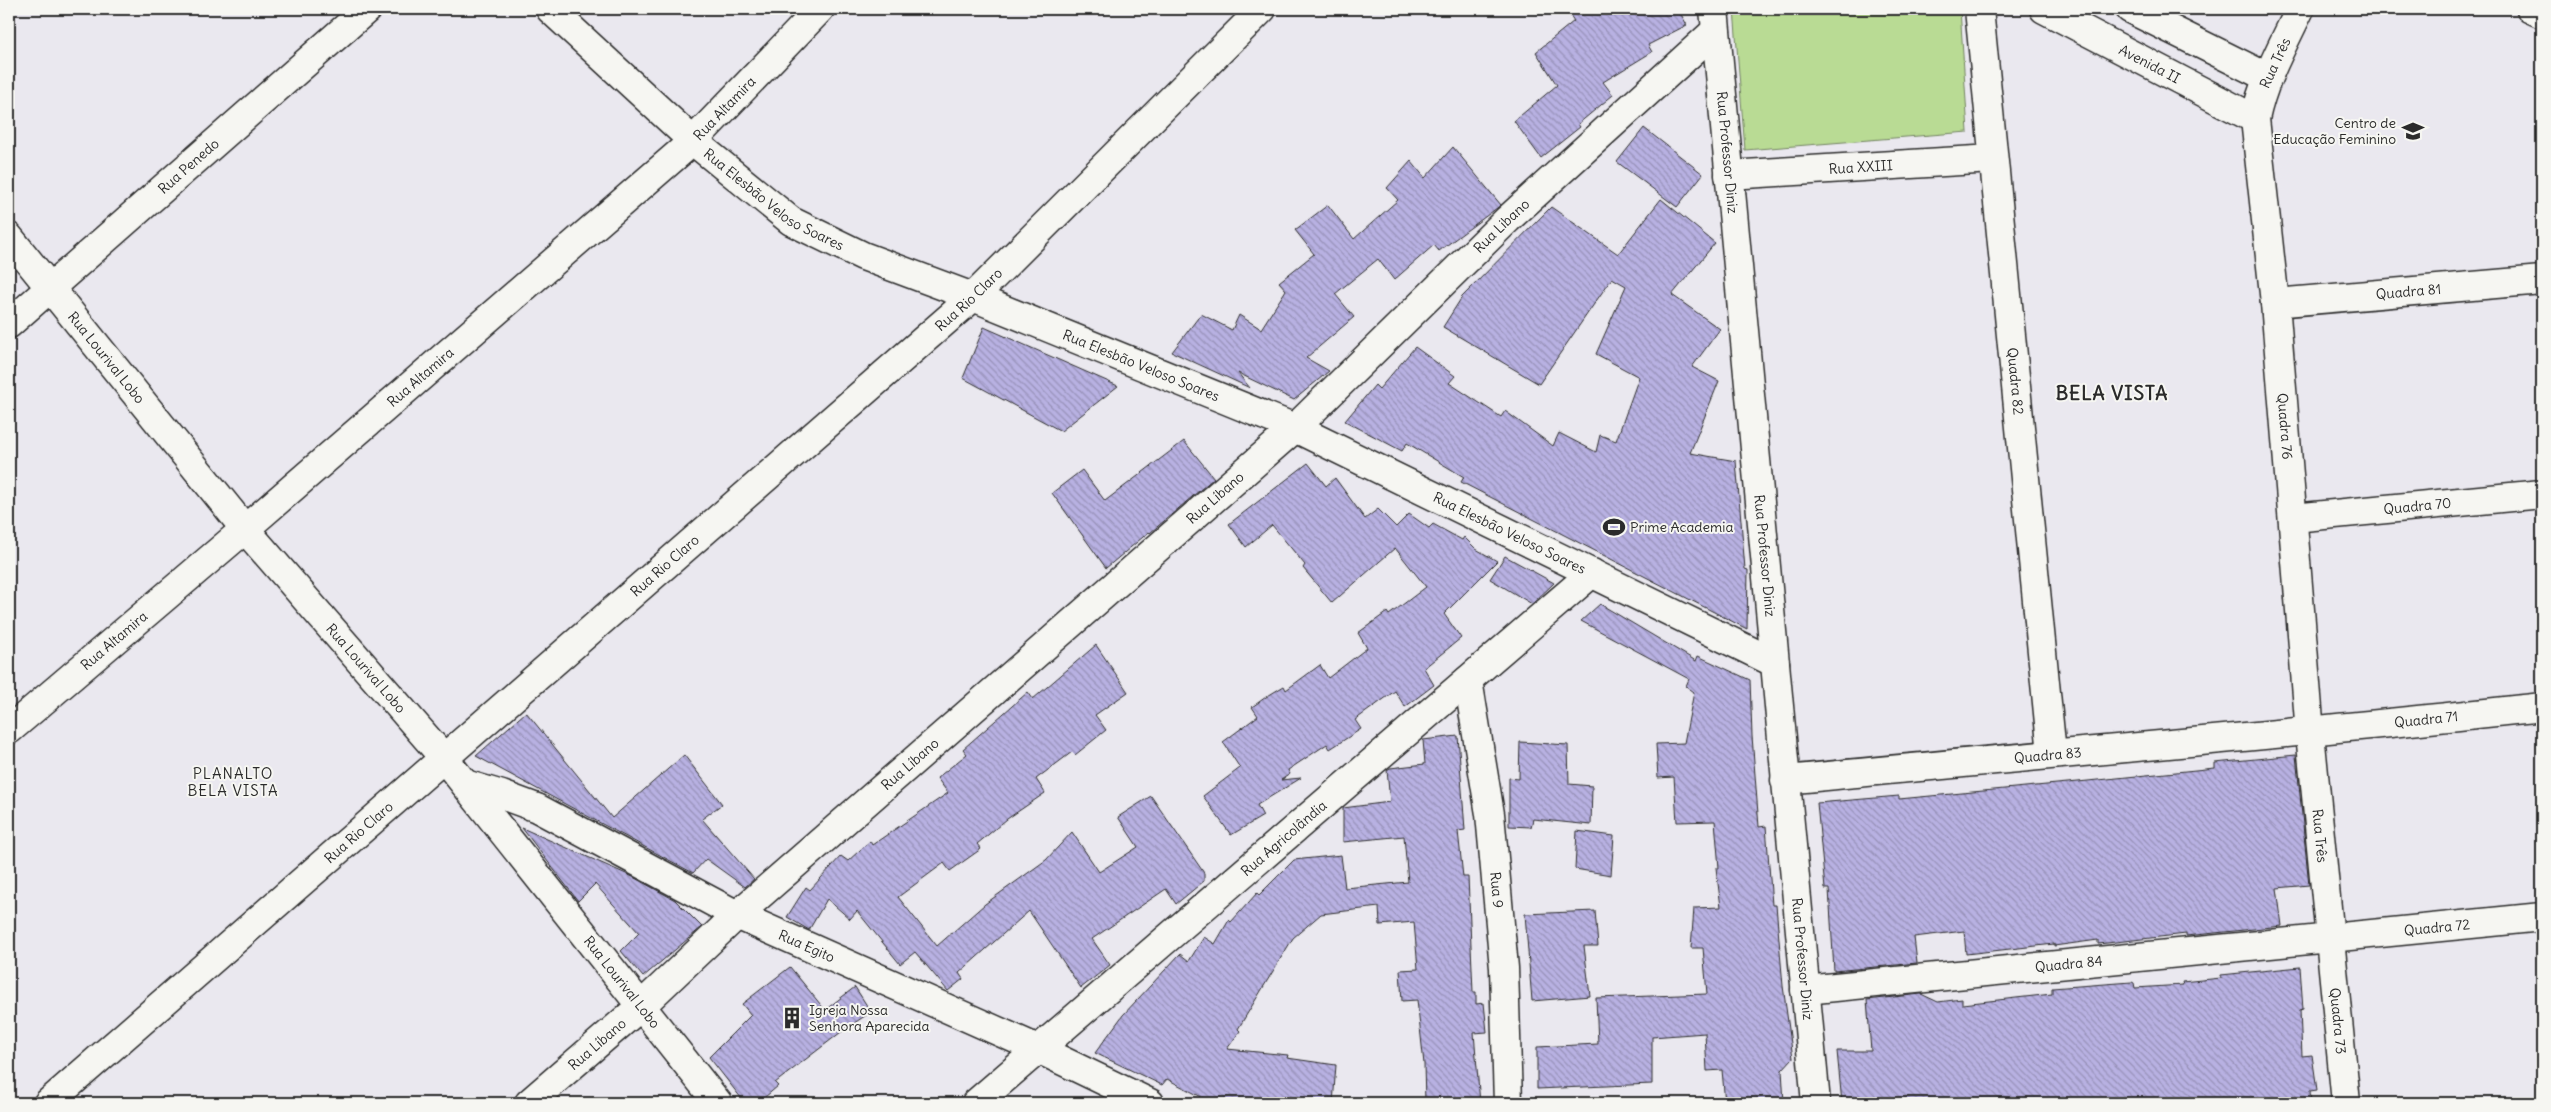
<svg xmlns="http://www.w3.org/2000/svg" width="2551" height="1112" font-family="Delius,sans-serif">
	<defs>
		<pattern id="building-back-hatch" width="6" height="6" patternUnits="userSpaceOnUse" patternTransform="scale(1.25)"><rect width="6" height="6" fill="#b8b1e2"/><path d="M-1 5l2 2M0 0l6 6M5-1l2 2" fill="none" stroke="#9690b7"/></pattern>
	</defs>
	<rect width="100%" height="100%" fill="#eae8ef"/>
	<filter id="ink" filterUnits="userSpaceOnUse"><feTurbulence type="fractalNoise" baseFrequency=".02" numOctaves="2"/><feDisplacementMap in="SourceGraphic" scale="10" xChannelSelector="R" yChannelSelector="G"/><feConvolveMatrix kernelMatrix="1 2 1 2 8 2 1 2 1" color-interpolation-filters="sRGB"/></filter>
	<g filter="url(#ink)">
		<path fill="#b9db94" stroke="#728360" d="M1734,9H1960L1968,132L1745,150Z"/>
		<g fill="url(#building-back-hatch)" stroke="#2b2b2b">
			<path d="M1566,9H1678L1687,25L1648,45L1652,52L1603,82L1613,95L1578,124L1580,127L1541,158L1514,121L1557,85L1536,52L1574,21Z"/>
			<path d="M1644,128L1703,174L1677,207L1617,162Z"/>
			<path d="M1453,147L1501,205L1439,251L1434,245L1394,280L1378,259L1335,294L1354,317L1306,358L1329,371L1294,400L1238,373L1250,388L1172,352L1201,314L1232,330L1239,315L1261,329L1286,290L1279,282L1314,254L1295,230L1328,205L1354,239L1398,200L1387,188L1411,161L1425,178Z"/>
			<path d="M1661,199L1715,243L1672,295L1720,329L1692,367L1719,381L1690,453L1736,461L1745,569L1748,570L1747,629L1461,482L1464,477L1407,443L1402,451L1345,421L1375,385L1379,389L1415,347L1455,376L1449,383L1501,417L1505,411L1553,446L1559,433L1596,452L1600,435L1616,441L1639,377L1596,354L1626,286L1612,278L1539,384L1443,327L1462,297L1551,207L1618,254Z"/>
			<path d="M984,327L1118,386L1061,431L963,378Z"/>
			<path d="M1184,441L1214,478L1150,533L1149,532L1106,568L1052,493L1082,470L1105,501Z"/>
			<path d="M1308,463L1326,486L1335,478L1365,519L1378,509L1396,527L1409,514L1429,528L1433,524L1462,540L1464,537L1476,549L1497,561L1444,614L1461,638L1424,668L1434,685L1405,707L1395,691L1355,720L1361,729L1330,749L1327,744L1288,770L1290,774L1281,780L1301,778L1257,805L1263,816L1231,835L1203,796L1240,768L1223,742L1258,716L1252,707L1266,697L1284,686L1286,690L1320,665L1328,678L1367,648L1358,633L1387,612L1389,615L1426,587L1395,548L1332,603L1303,568L1305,565L1272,525L1246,547L1229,524Z"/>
			<path d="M1505,556L1554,583L1532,604L1490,579Z"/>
			<path d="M1600,604L1696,661L1698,656L1750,680L1752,736L1759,827L1766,826L1772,905H1776L1783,986L1793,1058L1782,1070L1784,1103H1725L1722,1070L1707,1071L1705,1033L1652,1037V1084L1537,1089V1047L1598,1044L1596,998L1707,994L1703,948H1691L1694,908L1721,907L1716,868H1719L1715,821L1677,822L1674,777L1658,778L1656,744L1684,743L1694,692L1686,686L1689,679L1581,621Z"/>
			<path d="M1096,645L1128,692L1095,715L1106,730L1075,755L1072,752L1036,779L1045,793L1007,819L977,844L981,849L950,871L944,863L898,897L937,946L985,904L1046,860L1072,832L1099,872L1138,847L1118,817L1151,796L1204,873V881L1176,904L1166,889L1092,939L1110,965L1081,988L1029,911L959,973L963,979L948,991L915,952L900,964L857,911L850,919L827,899L809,930L787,917L806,887L810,890L841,856L848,861L870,841L872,845L948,793L937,778L967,754L963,749L1028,692L1033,699Z"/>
			<path d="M526,712L612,818L684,755L722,804L702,819L754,879L745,887L706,859L693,873L476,756Z"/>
			<path d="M1458,736L1465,830L1458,831L1463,877H1468L1473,992H1476V1004L1484,1003L1487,1032L1474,1033L1480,1103H1425L1424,1064L1417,1000L1402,1001L1400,970L1418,969L1414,922L1380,925L1379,907L1321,914L1293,938L1238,1029L1240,1031L1227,1049L1288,1055L1287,1058L1336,1065L1333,1103H1213L1167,1079L1162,1085L1095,1053L1123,1015L1180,954L1189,961L1204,937L1215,944L1229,920L1231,922L1257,893L1259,895L1294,860L1341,855L1345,888L1408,882L1404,836L1343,842V808L1390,802L1387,770L1390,768L1425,764L1423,740Z"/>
			<path d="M1520,742L1568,745L1569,784L1592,786L1591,825L1533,819L1531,827L1509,826V778L1519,779Z"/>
			<path d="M2296,755L2309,885L2277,888L2282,926L2186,936V934L2098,944V940L2054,946V944L1966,954L1964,931L1914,937L1917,963L1834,971L1829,889H1825L1817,803L1899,796V799L2078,782L2215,768V763Z"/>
			<path d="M522,828L633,877L675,900L702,927L643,977L621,951L639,933L595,884L578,901Z"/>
			<path d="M1577,831L1614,836L1611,875L1575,869Z"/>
			<path d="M1595,911L1598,946H1584L1590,996L1532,1001L1525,914Z"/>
			<path d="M790,967L825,1010L855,987L871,1012L845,1029L775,1083L778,1086L758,1103H745L709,1057L751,1015L742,1004Z"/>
			<path d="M2300,967L2303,1009L2300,1010L2302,1056L2312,1055L2317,1090L2310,1091L2311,1103H1842L1837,1051H1871L1867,1000L1921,994L1938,1002L1962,999V1004L2052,994V988L2132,982L2134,983L2135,988L2183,985L2182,982L2221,978V975Z"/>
		</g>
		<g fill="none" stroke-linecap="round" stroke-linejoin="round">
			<g stroke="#2b2b2b" stroke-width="31">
				<g id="minor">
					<path id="s1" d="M550,9L693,141L791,221L863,256L973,297L1295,428L1775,663"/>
					<path id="s2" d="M1714,9L1816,1103"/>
					<path id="s3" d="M1979,9L2052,754"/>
					<path id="s4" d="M2044,9L2255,119"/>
					<path d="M2130,9L2267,77"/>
					<path id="s5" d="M2300,9C2283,45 2263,80 2255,119L2275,303L2310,733L2346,1103"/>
					<path d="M2531,9L2542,14"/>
					<path id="s6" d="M1729,175L1993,159"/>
					<path id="s7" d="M9,237L245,529L444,758L718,1103"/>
					<path id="s8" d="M2275,303L2542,280"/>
					<path id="s9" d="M9,324L367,9"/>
					<path id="s10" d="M2293,518L2542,494"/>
					<path id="s11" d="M1468,680L1490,814L1504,968L1508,1103"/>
					<path id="s12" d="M9,730L245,529L693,141L820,9"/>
					<path id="s13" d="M1785,780C2037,755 2290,735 2542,707"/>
					<path id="s14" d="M465,784L502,795L537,808L737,915L1038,1049L1150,1103"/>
					<path id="s15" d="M1805,990L2542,917"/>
					<path id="s16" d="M48,1103L973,297L1262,9"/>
					<path id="s17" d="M529,1103L640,1007L737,915L1295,428L1508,219L1715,31"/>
					<path id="s18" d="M976,1103L1592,573"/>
				</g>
			</g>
			<use href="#minor" stroke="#f6f6f2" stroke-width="28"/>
		</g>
	</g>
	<defs>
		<g id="school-bare" transform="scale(1.725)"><path d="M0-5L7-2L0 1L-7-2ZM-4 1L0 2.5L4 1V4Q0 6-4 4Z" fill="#2b2b2b" stroke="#f6f6f2" stroke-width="2.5" paint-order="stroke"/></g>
		<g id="stadium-bare" transform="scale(1.725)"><path d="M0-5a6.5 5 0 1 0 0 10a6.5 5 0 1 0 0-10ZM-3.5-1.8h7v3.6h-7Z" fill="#2b2b2b" stroke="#f6f6f2" stroke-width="2.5" paint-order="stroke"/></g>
		<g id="building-bare" transform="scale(1.725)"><path d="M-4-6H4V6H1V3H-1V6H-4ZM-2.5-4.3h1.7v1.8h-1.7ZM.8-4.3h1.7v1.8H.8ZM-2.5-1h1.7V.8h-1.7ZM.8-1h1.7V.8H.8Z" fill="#2b2b2b" stroke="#f6f6f2" stroke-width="2.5" paint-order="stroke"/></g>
	</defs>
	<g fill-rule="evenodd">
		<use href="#school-bare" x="2413" y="131"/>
		<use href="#stadium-bare" x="1614" y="527"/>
		<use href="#building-bare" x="792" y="1018"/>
	</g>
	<g text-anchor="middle" stroke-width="4" stroke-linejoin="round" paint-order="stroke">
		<g font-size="14" fill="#2b2b2b" stroke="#f6f6f2">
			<text transform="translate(2275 63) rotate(-65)" y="5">Rua Três</text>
			<text dy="5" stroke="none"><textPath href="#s4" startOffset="119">Avenida II</textPath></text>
			<text dy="5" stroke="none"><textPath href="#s12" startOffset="948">Rua Altamira</textPath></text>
			<text dy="5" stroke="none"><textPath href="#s2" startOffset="144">Rua Professor Diniz</textPath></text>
			<text dy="5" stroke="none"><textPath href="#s9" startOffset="239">Rua Penedo</textPath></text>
			<text dy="5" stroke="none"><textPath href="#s6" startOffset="132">Rua XXIII</textPath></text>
			<text dy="5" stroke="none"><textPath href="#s1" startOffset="295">Rua Elesbão Veloso Soares</textPath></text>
			<text dy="5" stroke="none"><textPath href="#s17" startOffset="1310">Rua Libano</textPath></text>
			<text dy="5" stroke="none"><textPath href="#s8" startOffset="134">Quadra 81</textPath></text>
			<text dy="5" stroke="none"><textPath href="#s16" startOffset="1222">Rua Rio Claro</textPath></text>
			<text dy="5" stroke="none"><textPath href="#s7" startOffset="155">Rua Lourival Lobo</textPath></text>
			<text dy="5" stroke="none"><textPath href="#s1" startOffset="700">Rua Elesbão Veloso Soares</textPath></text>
			<text dy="5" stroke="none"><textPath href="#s12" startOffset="542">Rua Altamira</textPath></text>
			<text dy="5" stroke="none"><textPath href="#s3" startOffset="374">Quadra 82</textPath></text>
			<text dy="5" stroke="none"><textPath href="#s5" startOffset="428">Quadra 76</textPath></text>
			<text dy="5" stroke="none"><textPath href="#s17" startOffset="915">Rua Líbano</textPath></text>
			<text dy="5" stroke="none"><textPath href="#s10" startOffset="125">Quadra 70</textPath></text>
			<text dy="5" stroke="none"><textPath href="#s1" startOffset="1105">Rua Elesbão Veloso Soares</textPath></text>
			<text dy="5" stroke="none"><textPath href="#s2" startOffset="549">Rua Professor Diniz</textPath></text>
			<text dy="5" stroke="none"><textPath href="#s16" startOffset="818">Rua Rio Claro</textPath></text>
			<text dy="5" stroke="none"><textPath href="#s12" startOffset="138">Rua Altamira</textPath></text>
			<text dy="5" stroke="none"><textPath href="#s7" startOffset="560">Rua Lourival Lobo</textPath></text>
			<text dy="5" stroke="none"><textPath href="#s13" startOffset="644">Quadra 71</textPath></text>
			<text dy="5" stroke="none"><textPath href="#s13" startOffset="264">Quadra 83</textPath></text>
			<text dy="5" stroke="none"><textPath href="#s17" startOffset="510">Rua Líbano</textPath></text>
			<text dy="5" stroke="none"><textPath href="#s16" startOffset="412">Rua Rio Claro</textPath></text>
			<text dy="5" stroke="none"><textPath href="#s5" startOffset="839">Rua Três</textPath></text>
			<text dy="5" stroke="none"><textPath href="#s18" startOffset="406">Rua Agricolândia</textPath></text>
			<text dy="5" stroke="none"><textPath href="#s11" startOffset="212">Rua 9</textPath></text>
			<text dy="5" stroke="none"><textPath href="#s15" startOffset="635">Quadra 72</textPath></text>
			<text dy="5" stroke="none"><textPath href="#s14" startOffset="379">Rua Egito</textPath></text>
			<text dy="5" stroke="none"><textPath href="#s2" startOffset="954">Rua Professor Diniz</textPath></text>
			<text dy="5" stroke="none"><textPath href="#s15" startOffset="265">Quadra 84</textPath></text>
			<text dy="5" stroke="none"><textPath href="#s7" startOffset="965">Rua Lourival Lobo</textPath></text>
			<text dy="5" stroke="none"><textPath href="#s5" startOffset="1025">Quadra 73</textPath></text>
			<text dy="5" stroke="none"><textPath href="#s17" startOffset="90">Rua Líbano</textPath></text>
		</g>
		<g font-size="14" fill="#2b2b2b" stroke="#f6f6f2" text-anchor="start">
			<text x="2396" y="128" text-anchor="end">Centro de<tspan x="2396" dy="16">Educação Feminino</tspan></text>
			<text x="1630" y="532">Prime Academia</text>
			<text x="809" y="1015">Igreja Nossa<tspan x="809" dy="16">Senhora Aparecida</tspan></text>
		</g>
		<g font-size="15" letter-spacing="1" fill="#2b2b2b" stroke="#f6f6f2">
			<text x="233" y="779">PLANALTO<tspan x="233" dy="17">BELA VISTA</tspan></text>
		</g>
		<g font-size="19" font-weight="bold" letter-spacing="1" fill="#2b2b2b" stroke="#f6f6f2">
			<text x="2112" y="400">BELA VISTA</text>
		</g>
	</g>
	<rect width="2551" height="1112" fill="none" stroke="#f6f6f2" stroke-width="30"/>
	<rect x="15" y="15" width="2521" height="1082" fill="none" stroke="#2b2b2b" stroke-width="2" filter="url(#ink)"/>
</svg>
